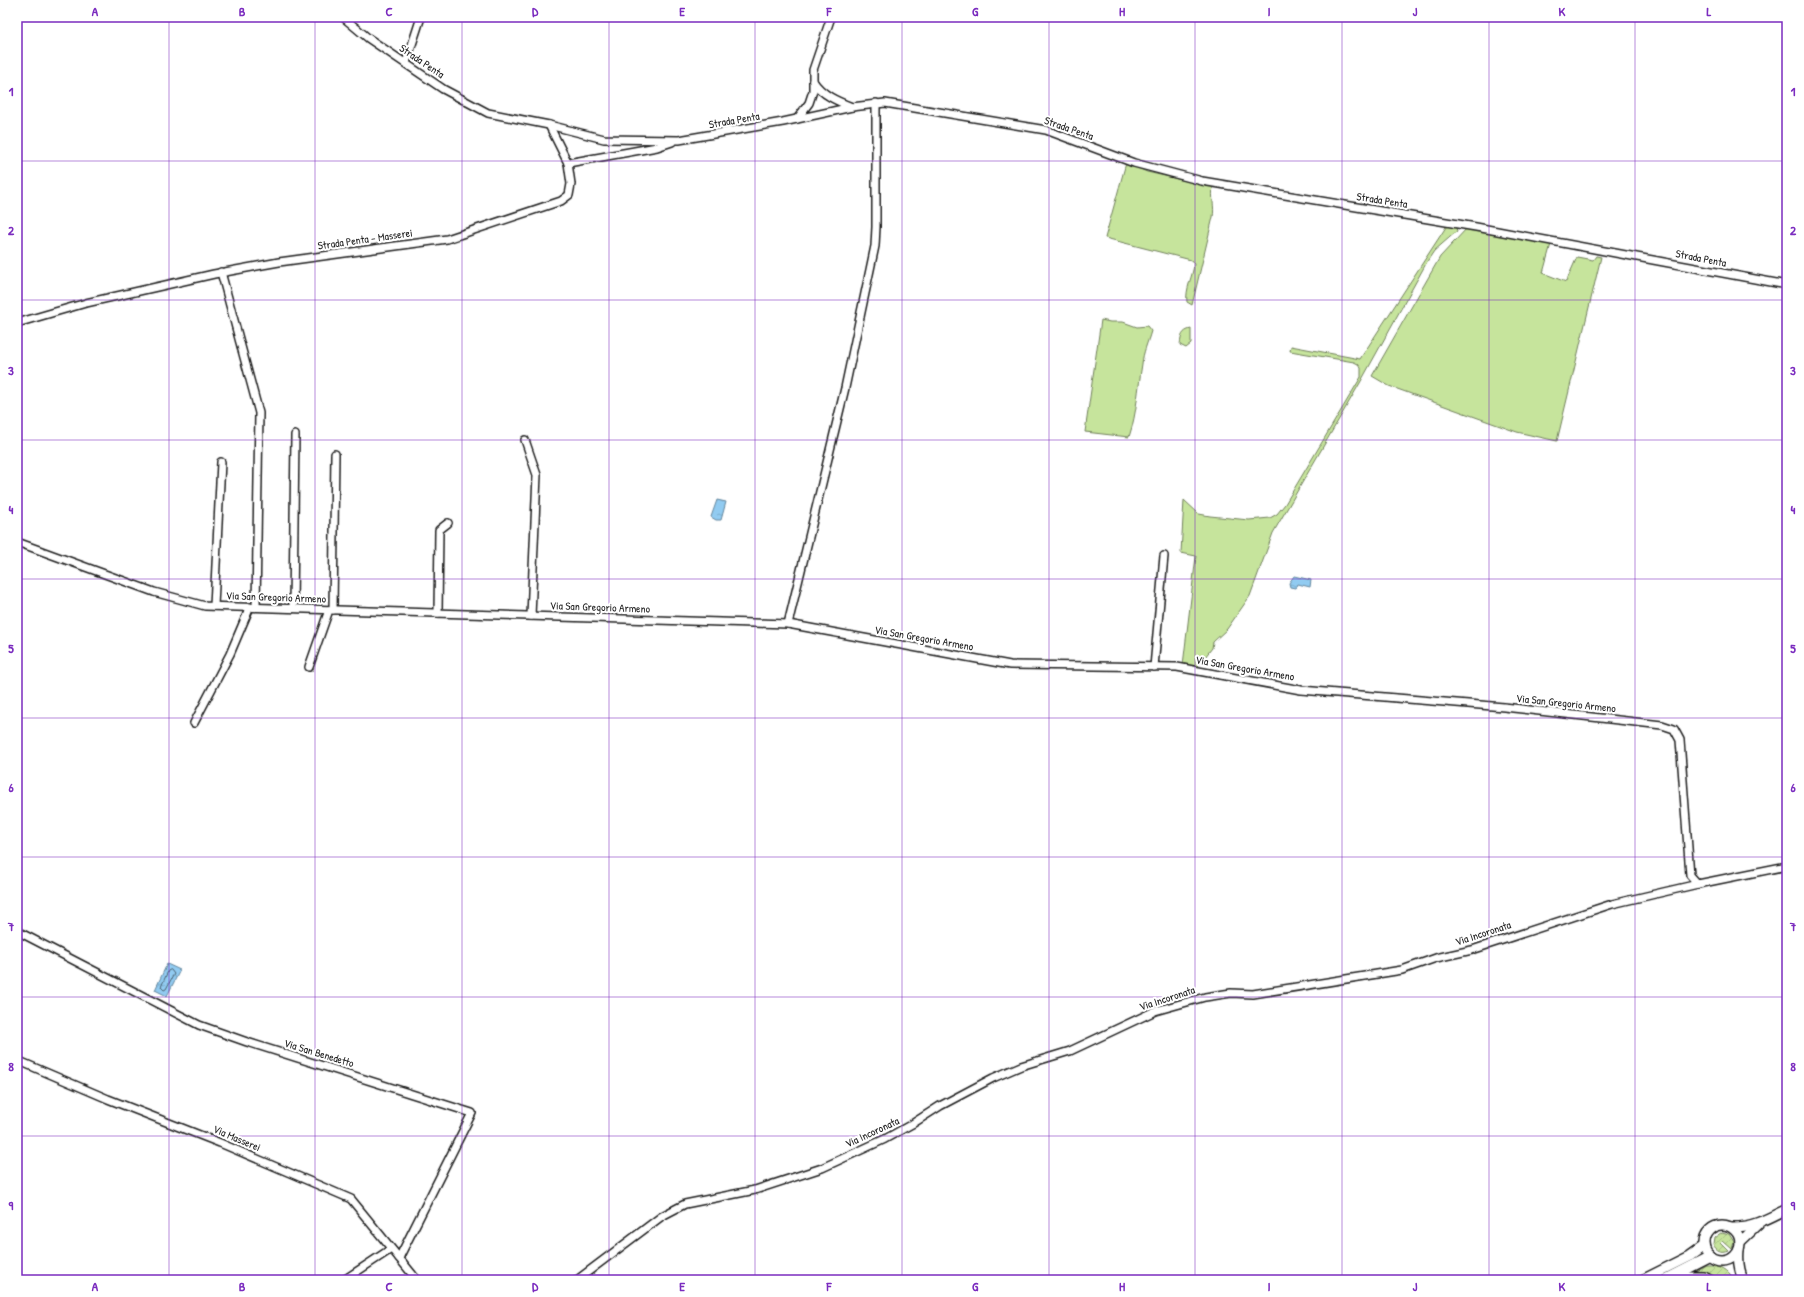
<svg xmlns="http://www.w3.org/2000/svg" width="1804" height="1297" font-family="'Patrick Hand',sans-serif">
	<defs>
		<pattern id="garden-furrows" width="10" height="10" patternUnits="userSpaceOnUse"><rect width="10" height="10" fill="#c6e49c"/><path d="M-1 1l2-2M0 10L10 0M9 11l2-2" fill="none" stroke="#aac386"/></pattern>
		<pattern id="water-ripples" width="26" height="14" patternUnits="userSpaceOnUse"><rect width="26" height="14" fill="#91cbf1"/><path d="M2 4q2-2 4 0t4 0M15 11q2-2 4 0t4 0" fill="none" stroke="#7caece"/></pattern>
	</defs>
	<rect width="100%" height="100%" fill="#fff"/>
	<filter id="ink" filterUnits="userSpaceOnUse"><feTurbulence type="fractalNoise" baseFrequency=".025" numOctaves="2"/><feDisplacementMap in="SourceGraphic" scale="8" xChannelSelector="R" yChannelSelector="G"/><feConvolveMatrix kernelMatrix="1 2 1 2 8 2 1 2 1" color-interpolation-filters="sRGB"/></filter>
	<g filter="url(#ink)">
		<g fill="#c6e49c" stroke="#71805c">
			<path d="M1126,163L1147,172L1213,187C1211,197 1215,207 1213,217L1192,305L1187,302C1185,289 1193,276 1194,264L1191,260L1105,238Z"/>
			<path d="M1451,226L1456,228L1457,231L1434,251L1428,260L1360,383L1273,533L1250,596L1227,629L1213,642L1212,648L1198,666L1183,665L1196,556L1181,553L1184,500L1199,514L1210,516L1249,520L1270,518L1277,514L1285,504L1361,377V368L1358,364L1354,362L1290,351L1291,346L1360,359L1446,227Z"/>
			<path d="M1467,228L1551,244L1543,273L1566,282L1577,257L1593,260L1596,256L1601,257L1557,441L1517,432L1389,386L1372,376L1440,257Z"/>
			<path d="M1101,320L1110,322H1123L1137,327L1147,326L1151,331C1148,342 1143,352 1142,364C1138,388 1137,413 1129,437L1085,432Z"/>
			<path d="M1191,329V344L1186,348L1180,345C1181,336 1182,331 1191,329Z"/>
		</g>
		<g fill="url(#garden-furrows)" stroke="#71805c">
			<path d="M1722,1232L1729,1234L1734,1242L1732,1249L1723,1241L1721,1243L1729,1251C1722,1254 1716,1252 1713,1245L1714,1238Z"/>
			<path d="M1706,1265C1719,1264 1727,1270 1734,1280H1720L1709,1275L1694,1271Z"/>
		</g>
		<g fill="url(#water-ripples)" stroke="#62859c">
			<path d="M717,500L726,502L721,520H716L711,517Z"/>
			<path d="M1294,576L1311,580L1310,587L1298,584L1295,588L1290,587L1289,583Z"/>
			<path d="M167,964L180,970L167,996L155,990Z"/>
		</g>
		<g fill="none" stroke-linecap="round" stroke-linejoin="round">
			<path stroke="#4b6271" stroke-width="1" d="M171,970L174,974L166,989L164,990L161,987L168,971Z"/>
			<g stroke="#1c1c1c" stroke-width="10">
				<g id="street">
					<path d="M343,17L368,38L443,89L488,113L549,125L604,139L679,140L783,122L852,107L885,103L1046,130L1134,163L1202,181L1476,227L1787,285"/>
					<path d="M406,63L421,17"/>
					<path d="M813,81C822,95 837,101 852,107"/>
					<path d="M797,119L809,103L813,91V70L831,17"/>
					<path d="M549,125L568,163"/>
					<path d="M221,272L259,413L256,607"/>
					<path d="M17,323L86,303L214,274L279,262L447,239L561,201L569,195L571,184L568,163L657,147L672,142"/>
					<path d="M525,440L537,475L531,616"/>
					<path d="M17,542L154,592L205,606L788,624L1010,665L1177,667L1301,690L1504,707L1662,725L1674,729L1680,740L1690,875L1698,884"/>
					<path d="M214,606L221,462"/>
					<path d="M293,608L295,435"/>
					<path d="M333,610L335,454"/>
					<path d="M438,613L439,530L448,523"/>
					<path d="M788,624L845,388L875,246L876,227V103"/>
					<path d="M309,667L329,610"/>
					<path d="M1154,667L1164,556"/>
					<path d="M194,723L230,654L250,607"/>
					<path d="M17,931L199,1025L247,1042L472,1113L399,1258"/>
					<path d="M17,1060L108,1099L220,1143L351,1199L417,1280"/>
					<path d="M344,1280L391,1249"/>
					<path d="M577,1280L662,1216L685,1204L755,1190L822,1168L885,1139L912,1124L940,1106L993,1078L1021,1066L1070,1051L1155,1011L1205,997L1231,993L1253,994L1402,970L1436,958L1472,950L1612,904L1698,884L1787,866"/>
				</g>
			</g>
			<g stroke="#1c1c1c" stroke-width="12">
				<g id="secondary">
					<circle cx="1722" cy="1243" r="18"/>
					<path d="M1731,1227C1752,1228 1769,1218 1787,1209"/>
					<path d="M1740,1242L1758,1225"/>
					<path d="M1739,1249C1738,1260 1738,1270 1744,1280"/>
					<path d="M1675,1276H1703L1710,1280"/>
					<path d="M1642,1280L1690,1256L1704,1246"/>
					<path d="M1663,1280L1710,1256"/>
				</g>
			</g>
			<use href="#street" stroke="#fff" stroke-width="7"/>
			<use href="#secondary" stroke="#fff" stroke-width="9"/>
		</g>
	</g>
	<path fill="none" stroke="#7b2cbf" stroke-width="1" stroke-opacity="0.55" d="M169,17V1280M315,17V1280M462,17V1280M609,17V1280M755,17V1280M902,17V1280M1049,17V1280M1195,17V1280M1342,17V1280M1489,17V1280M1635,17V1280M17,161H1787M17,300H1787M17,440H1787M17,579H1787M17,718H1787M17,857H1787M17,997H1787M17,1136H1787"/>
	<g text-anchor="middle" stroke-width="4" stroke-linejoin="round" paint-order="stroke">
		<g font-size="11" fill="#1c1c1c" stroke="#fff">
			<text transform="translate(422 61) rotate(34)" y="4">Strada Penta</text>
			<text transform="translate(734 120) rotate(-10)" y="4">Strada Penta</text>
			<text transform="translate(1069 128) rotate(19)" y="4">Strada Penta</text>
			<text transform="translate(1382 200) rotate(9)" y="4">Strada Penta</text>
			<text transform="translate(365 239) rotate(-8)" y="4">Strada Penta - Masserei</text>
			<text transform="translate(1701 258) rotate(11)" y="4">Strada Penta</text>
			<text transform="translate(276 597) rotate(2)" y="4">Via San Gregorio Armeno</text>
			<text transform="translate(600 607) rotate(2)" y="4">Via San Gregorio Armeno</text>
			<text transform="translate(924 638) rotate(10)" y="4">Via San Gregorio Armeno</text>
			<text transform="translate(1245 668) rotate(10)" y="4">Via San Gregorio Armeno</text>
			<text transform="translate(1566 703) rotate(6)" y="4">Via San Gregorio Armeno</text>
			<text transform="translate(1483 933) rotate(-18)" y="4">Via Incoronata</text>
			<text transform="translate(1167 998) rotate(-18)" y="4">Via Incoronata</text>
			<text transform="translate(319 1053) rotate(17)" y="4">Via San Benedetto</text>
			<text transform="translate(872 1132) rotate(-25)" y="4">Via Incoronata</text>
			<text transform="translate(237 1138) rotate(23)" y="4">Via Masserei</text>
		</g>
	</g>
	<rect width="1804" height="1297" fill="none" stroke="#fff" stroke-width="44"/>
	<rect x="22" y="22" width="1760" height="1253" fill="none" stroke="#7b2cbf" stroke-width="1.5"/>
	<g font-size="13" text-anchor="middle" font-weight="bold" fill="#7b2cbf">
		<text x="95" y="16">A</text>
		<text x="242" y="16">B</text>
		<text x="389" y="16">C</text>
		<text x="535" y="16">D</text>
		<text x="682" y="16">E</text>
		<text x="829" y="16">F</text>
		<text x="975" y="16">G</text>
		<text x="1122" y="16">H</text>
		<text x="1269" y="16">I</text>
		<text x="1415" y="16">J</text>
		<text x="1562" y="16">K</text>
		<text x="1709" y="16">L</text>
		<text x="11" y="96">1</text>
		<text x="1793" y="96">1</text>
		<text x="11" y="235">2</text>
		<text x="1793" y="235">2</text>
		<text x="11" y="375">3</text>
		<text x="1793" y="375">3</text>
		<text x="11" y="514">4</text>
		<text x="1793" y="514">4</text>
		<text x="11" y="653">5</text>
		<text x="1793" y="653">5</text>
		<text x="11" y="792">6</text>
		<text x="1793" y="792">6</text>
		<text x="11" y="931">7</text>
		<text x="1793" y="931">7</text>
		<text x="11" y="1071">8</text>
		<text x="1793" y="1071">8</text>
		<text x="11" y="1210">9</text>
		<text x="1793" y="1210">9</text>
		<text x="95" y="1291">A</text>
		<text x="242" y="1291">B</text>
		<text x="389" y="1291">C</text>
		<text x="535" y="1291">D</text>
		<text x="682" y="1291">E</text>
		<text x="829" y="1291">F</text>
		<text x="975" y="1291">G</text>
		<text x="1122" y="1291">H</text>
		<text x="1269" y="1291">I</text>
		<text x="1415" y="1291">J</text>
		<text x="1562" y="1291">K</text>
		<text x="1709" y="1291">L</text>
	</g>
</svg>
